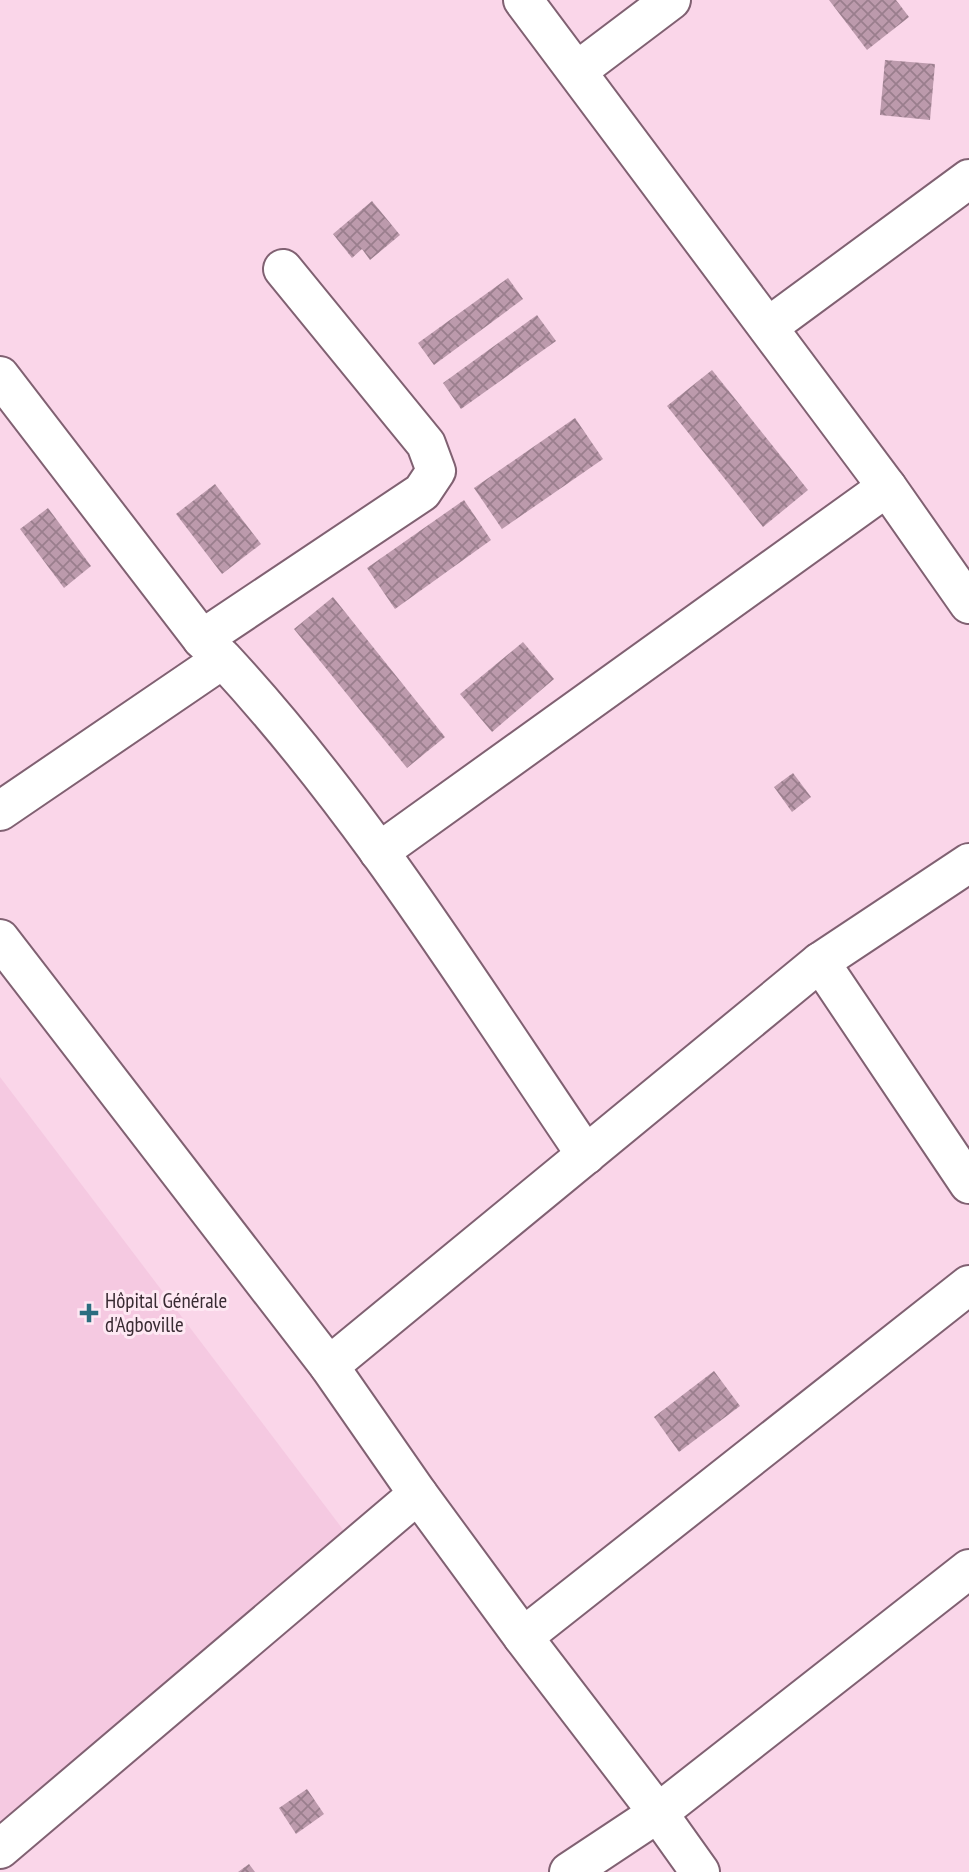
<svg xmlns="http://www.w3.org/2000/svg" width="969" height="1872" font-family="'PT Sans Narrow',sans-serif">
	<defs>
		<pattern id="building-cross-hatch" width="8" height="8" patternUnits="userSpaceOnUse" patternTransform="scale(1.75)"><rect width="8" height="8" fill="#bc9aac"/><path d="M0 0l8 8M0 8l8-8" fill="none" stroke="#9a7e8d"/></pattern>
	</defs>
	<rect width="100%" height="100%" fill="#fad6e9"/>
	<path fill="#f5c9e1" d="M0,1077L357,1548L0,1842Z"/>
	<g fill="url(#building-cross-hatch)">
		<path d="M829,0H896L909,17L867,50Z"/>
		<path d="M885,60L935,64L930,120L880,115Z"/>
		<path d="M372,201L400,235L370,260L362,249L352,258L333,234Z"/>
		<path d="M508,278L523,299L434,365L418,343Z"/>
		<path d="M537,315L556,341L461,409L443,383Z"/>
		<path d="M712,370L808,490L763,527L667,406Z"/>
		<path d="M575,418L603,459L502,529L474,488Z"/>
		<path d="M215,484L261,544L222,574L176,514Z"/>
		<path d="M464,500L491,540L395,609L367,568Z"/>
		<path d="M48,508L91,566L64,588L20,529Z"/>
		<path d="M333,597L445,737L407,768L294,629Z"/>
		<path d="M523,642L554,679L492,732L460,694Z"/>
		<path d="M793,773L811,797L792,812L774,787Z"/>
		<path d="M714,1371L740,1406L679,1452L654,1417Z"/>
		<path d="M307,1789L324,1814L296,1834L279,1808Z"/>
		<path d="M249,1864L255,1872H238Z"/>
	</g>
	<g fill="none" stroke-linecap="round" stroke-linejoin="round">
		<g stroke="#806172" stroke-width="42">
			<g id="minor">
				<path d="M523,0L887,487"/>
				<path d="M577,71L671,0"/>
				<path d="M768,327L969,179"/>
				<path d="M0,376L202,639L221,657"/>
				<path d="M202,639L422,492L436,471L426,444L283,269"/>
				<path d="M0,811L223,659C362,809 471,986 586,1155"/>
				<path d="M379,852L887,487L969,604"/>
				<path d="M0,939L329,1366L418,1494L523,1637L658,1813L700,1872"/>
				<path d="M820,962L969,1184"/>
				<path d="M329,1366L820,962L969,863"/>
				<path d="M523,1637L969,1285"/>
				<path d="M0,1849L418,1494"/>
				<path d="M569,1872L658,1813L969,1569"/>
			</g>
		</g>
		<use href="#minor" stroke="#fff" stroke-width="38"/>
	</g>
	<path fill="#2a6d7f" stroke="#fee8f3" stroke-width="2.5" d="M85.5 1302.5h7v7h7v7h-7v7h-7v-7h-7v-7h7z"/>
	<g text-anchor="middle" stroke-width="6" stroke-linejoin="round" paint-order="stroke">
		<g font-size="21" fill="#392b33" stroke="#fee8f3" text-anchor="start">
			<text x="105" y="1308">Hôpital Générale<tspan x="105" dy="24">d'Agboville</tspan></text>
		</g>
	</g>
</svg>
